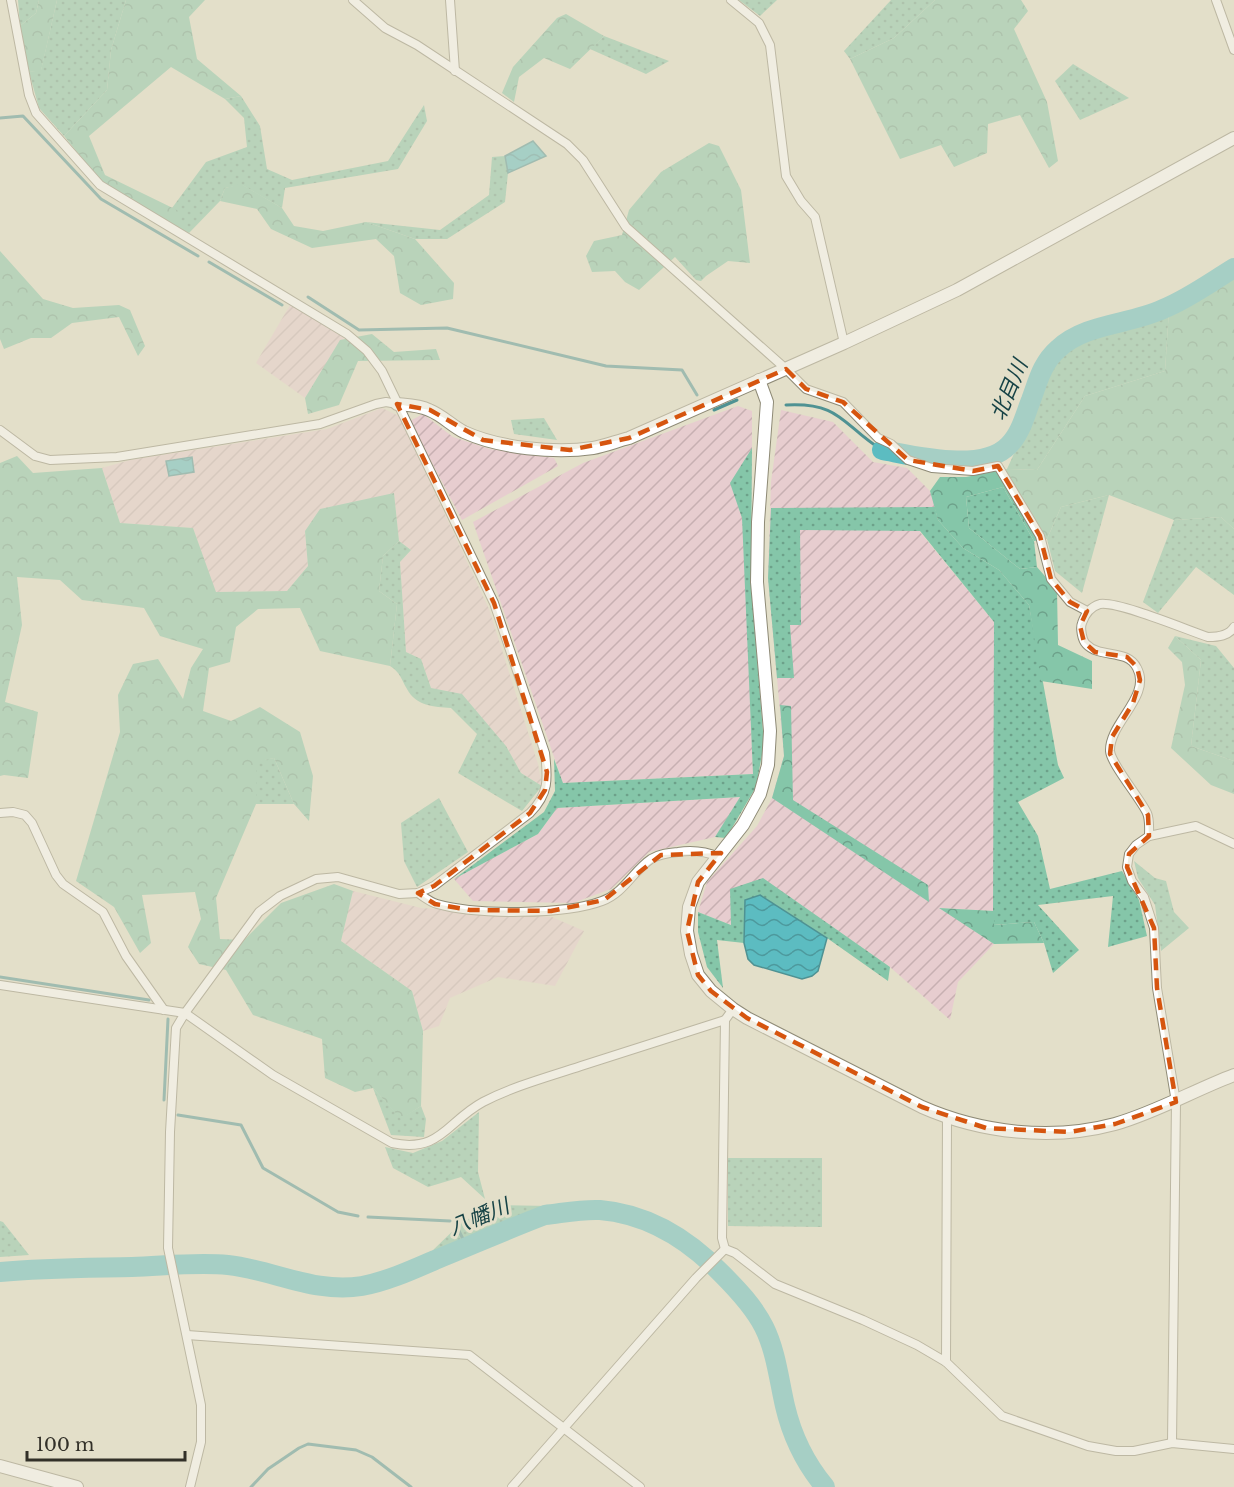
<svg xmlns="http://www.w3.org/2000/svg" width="1234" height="1487" font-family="'Libre Baskerville','Noto Sans JP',serif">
	<defs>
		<pattern id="industrial-furrows" width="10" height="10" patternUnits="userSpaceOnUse" patternTransform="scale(1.5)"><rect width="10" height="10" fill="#e7cdcf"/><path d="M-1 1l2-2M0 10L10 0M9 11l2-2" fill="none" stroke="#c7b0b2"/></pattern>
		<pattern id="grass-dots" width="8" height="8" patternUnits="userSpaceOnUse" patternTransform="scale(1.5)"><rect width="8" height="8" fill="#85c6a9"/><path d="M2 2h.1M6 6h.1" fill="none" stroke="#6da18a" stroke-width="1.8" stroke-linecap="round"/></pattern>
		<pattern id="forest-crowns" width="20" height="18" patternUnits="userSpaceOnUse" patternTransform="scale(1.5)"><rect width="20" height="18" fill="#85c6a9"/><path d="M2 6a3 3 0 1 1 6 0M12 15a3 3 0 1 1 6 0" fill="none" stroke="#6da18a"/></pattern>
		<pattern id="water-waves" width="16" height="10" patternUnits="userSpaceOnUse" patternTransform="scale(1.5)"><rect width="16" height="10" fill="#5cbcc1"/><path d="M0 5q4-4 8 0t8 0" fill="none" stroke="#4d999d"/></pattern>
	</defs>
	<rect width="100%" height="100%" fill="#e3dfc9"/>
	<g fill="url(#industrial-furrows)">
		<path d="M290,305L347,334L305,398L256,363Z"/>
		<path d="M738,406L752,411V481L747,604L753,774L563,783L473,522L583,463Z"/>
		<path d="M382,408L399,416L489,609L538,764L542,786L521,773L506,746L431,688L421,659L406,652L400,562L411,550L399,541L394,493L305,531L308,566L287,591L215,592L193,528L120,523L102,468L130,460L327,429Z"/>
		<path d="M781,410L833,422L873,462L907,468L930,491L935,507L920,532L994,622V911L940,908L994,944L958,982L950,1020L890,967L763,879L731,925L698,912L707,882L757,826L772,798L784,756L768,578L771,482Z"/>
		<path d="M423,414L453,437L490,449L554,458L558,466L462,520L410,421Z"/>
		<path d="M741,797L715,837L649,852L611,889L573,903L473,901L454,879L538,834L557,808Z"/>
		<path d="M353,891L421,908L552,917L584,931L555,986L498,977L450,998L439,1026L423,1031L412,991L341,941Z"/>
	</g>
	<g fill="url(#grass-dots)">
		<path d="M18,0H39L36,13L20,26Z"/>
		<path d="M57,0H126L111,50L107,90L64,136L39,108L29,72L41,70Z"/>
		<path d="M739,0H777L760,16Z"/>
		<path d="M891,0H935L894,38L850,59L844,51Z"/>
		<path d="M604,36L669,61L646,74L590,49Z"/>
		<path d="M1073,64L1129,98L1080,120L1055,81Z"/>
		<path d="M241,96L260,126L267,169L292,180L388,161L424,105L427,121L398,169L285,188L282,208L242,185L225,188L220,201L189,233L178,228L172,208L206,162L247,147L244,118L225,99Z"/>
		<path d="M505,156L508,173L505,202L447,239H415L366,222L440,230L489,195L492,157Z"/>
		<path d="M1169,309L1165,371L1085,396L1037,470L1007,469L1054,365L1083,339L1139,323Z"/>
		<path d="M544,418L557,440L514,434L511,420Z"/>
		<path d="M752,448L751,582L764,744L756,787L726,838L715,837L740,797L557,808L538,834L454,879L544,812L555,791L554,759L563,783L753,774L742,518L730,483Z"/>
		<path d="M1003,487L1034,541L1037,567L1020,569L969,528L966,497Z"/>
		<path d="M1109,495L1082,593L1055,571L1047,539L1061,507Z"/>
		<path d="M935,507L938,520L963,548L999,570L1029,605L1058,765L1064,778L1018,802L1038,836L1050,889L1122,871L1139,900L1147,936L1108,947L1113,896L1038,905L1079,950L1053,973L1044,943L1034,922L993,925L994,622L920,531L800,530L801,625H790L794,678H777L768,578L771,508Z"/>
		<path d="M1221,517L1234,529V595L1196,567L1158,613L1143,602L1174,520Z"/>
		<path d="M399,541L411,550L400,562L406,652L421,659L431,688L462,694L506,746L521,773L542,786L522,811L458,773L477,734L451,708C434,707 416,706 407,689C401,679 401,673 390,666L397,604L379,591L383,556Z"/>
		<path d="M1175,636L1216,646L1234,668V761L1191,746L1201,660Z"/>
		<path d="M274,758L294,804H256V761Z"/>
		<path d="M439,798L468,852L417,887L404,861L401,823Z"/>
		<path d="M1134,861L1155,878L1166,881L1174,912L1189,928L1161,951L1155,905L1138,878Z"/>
		<path d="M763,878L890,967L888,981L827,938L760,895L745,900L744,943L717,940L723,988L707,967L698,932V912L731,925L730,889Z"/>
		<path d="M373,1088L401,1118L421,1106L426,1119L424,1137L391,1135Z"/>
		<path d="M479,1112L478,1172L485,1199L461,1177L428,1187L393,1168L385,1147L413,1153L442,1141Z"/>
		<path d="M728,1158H822V1227L728,1226Z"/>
		<path d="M497,1205L550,1206L430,1253L462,1222Z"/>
		<path d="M0,1221L3,1222L29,1255L0,1257Z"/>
	</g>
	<g fill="url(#forest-crowns)">
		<path d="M39,0H57L41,71L29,72L20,26L36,13Z"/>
		<path d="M126,0H205L189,17L197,59L241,96L225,99L171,67L89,136L105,175L183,213L178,228L103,184L64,136L107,90L111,50Z"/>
		<path d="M935,0H1021L1028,11L1014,29L1047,102L1058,161L1049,168L1020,115L988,124L987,153L954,167L941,145L900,159L850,59L894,38Z"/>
		<path d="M566,14L604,36L570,69L544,58L519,77L514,102L502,93L513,67L557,18Z"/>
		<path d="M709,143L719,146L741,190L750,263L728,261L706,276L701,281L696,280L675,257L639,290L625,282L615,271L592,272L586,256L594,241L622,235L629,210L661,172Z"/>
		<path d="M241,184L282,208L294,226L323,231L366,222L415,239L454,283L453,299L421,305L400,293L394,256L376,239L312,248L271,229L257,209L220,201L225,188Z"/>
		<path d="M0,251L43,299L73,308L119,305L130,310L145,346L138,356L119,317L72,323L51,338H31L4,349L0,339Z"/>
		<path d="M1234,272V529L1221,517L1174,520L1109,495L1061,507L1047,539L1034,541L1003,487L966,497L969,528L1020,569L1037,567L1057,590L1058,645L1092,661V689L1041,681L1029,605L999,570L963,548L938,520L930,491L940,477H966L1007,469L1037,470L1085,396L1165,371L1169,309Z"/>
		<path d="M372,334L394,352L436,349L440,360L358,361L339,405L308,414L305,398L340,340Z"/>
		<path d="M17,456L33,473L102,468L120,523L193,528L216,592L287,591L308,566L305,531L320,509L394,493L399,541L383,556L379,591L397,604L390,666L320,651L300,608L258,609L236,627L230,662L209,668L203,711L231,721L260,707L300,732L313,776L309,821L294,804L274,758L256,762V804L216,898L220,939L244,940L281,903L334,884L353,891L341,941L412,991L423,1031L421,1106L401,1119L373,1088L355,1092L325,1078L322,1039L253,1015L226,970L199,964L188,947L201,919L195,892L142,895L151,943L140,953L114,907L76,881L120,732L118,695L133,664L158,659L183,699L191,668L203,649L160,636L144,608L82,600L60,580L17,577L22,625L5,702L38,712L28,778L4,775L0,776V463Z"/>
		<path d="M1175,636L1201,660L1191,746L1234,761V794L1211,785L1171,748L1185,685L1182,662L1168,648Z"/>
		<path d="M780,705L791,706L793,800L928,885L929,902L772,798L784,756Z"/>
		<path d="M939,908L994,911V925L1034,922L1044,943L994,944Z"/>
	</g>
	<g fill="url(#water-waves)" stroke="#4f9293" stroke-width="1.5">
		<path d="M533,141L546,156L508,173L505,156Z"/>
		<path d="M192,457L194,472L169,476L166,461Z"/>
		<path d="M760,895L827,938L818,971L812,976L802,979L754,965L748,959L744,943L745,900Z"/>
	</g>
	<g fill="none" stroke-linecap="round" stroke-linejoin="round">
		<g stroke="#4f9293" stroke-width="3">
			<path d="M0,118L23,116L101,199L198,256"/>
			<path d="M209,262L282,305"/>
			<path d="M308,297L359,330L447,328L606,366L682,370L697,395"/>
			<path d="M786,405C841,402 842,425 882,450"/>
			<path d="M714,410L737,400"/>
			<path d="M0,977L149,1000"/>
			<path d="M164,1100L168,1019"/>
			<path d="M178,1115L241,1125L263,1168L338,1212L358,1216"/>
			<path d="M368,1217L450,1221"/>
			<path d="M458,1229L467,1247"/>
			<path d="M251,1487L268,1469L299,1448L308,1444L356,1450L372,1457L411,1487"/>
		</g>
		<g stroke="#5cbcc1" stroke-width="20">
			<path d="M882,450C916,456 983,473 1009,445C1021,433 1025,415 1031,400C1038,381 1042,363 1058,349C1086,323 1129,325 1163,309C1188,299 1211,282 1234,268"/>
			<path d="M0,1272C44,1268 88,1268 132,1267C164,1266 196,1262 228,1265C274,1270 315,1294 362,1286C388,1281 412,1270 435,1260C472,1245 508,1229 545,1215C563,1213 582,1209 600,1210C648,1214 689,1240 722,1274C738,1290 754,1307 764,1327C776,1351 779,1380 785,1406C792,1436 805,1463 825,1487"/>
		</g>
		<g stroke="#8e8a76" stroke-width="10">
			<g id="street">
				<path d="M11,0L29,95L36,113L100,185L347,334L367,351L382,371L494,603L545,753C548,779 549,794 530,813L434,886L418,893L399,894L338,877L316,879L280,896L259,912L185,1013L176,1028L170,1132L168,1248L201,1405V1442L190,1487"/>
				<path d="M353,0L385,28L417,45L567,144L583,160L626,227L786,369L806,389L843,402L878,438L891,444L908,460L932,468L973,471L998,466L1040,536L1051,579L1070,602L1087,611"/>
				<path d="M450,0L455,71"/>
				<path d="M731,0L759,23L770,45L786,176L801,201L815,217L844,343"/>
				<path d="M1216,0L1234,50"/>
				<path d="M0,430L35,456L50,460L117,457L320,424L376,404L386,402L397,404"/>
				<path d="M0,813L13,812L25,815L32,823L56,875L63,884L103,912L126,956L164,1010"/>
				<path d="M1149,836C1149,829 1150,820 1147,813C1140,798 1111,764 1110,751C1109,723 1152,696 1137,668C1127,648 1100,659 1086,644C1082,640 1080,628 1082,623C1085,614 1090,607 1100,604C1118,601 1187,630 1208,637C1218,637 1229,636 1234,627"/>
				<path d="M418,893C424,897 430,902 437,904C476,915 565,915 602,901C624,893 633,871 651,859C659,854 668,853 678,852C692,850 705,851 718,857"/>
				<path d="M0,985L185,1013L273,1075L392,1143C441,1153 446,1122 483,1102C514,1086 548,1077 581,1066C629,1051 677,1035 725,1020"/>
				<path d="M725,1249L735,1253L775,1284L863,1320L917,1345L946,1362L1002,1416L1088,1446L1116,1451H1134L1172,1443L1234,1449"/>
				<path d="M725,1249L722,1238L725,1020L733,1009"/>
				<path d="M187,1335L469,1355L640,1487"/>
				<path d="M946,1362L947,1118"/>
				<path d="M1172,1443L1176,1102L1157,988L1154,928L1144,897L1132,881L1127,867L1129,854L1136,845L1149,836L1196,826L1234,844"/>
				<path d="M512,1487L696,1278L725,1249"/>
			</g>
		</g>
		<g stroke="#8e8a76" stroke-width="14">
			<g id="secondary">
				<path d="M759,380L767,402L758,522L757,582L770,731L768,765L760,794L743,825L698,882L689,907L687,931L691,954L698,975L711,991L733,1009L747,1018L922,1107C981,1133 1052,1141 1115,1124C1157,1112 1194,1090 1234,1075"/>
				<path d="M397,404C408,405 419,405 429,410C442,415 452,426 464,432C499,448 555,454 593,448C605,446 617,441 629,438L844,343L957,290L1234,138"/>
				<path d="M0,1466L77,1487"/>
			</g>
		</g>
		<use href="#street" stroke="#fff" stroke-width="8"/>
		<use href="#secondary" stroke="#fff" stroke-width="12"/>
	</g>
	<path d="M0 0H1234V1487H0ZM786,369L806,389L843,402L908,460L973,471L998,466L1040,536L1051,579L1070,602L1087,611L1080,626L1084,642L1095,652L1127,657L1137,667L1140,680L1133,703L1112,737L1110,754L1148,815L1149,836L1129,854L1127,867L1154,928L1157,988L1176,1102L1115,1124L1069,1132L986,1128L922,1107L747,1018L711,991L698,975L687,931L698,882L721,853L661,855L604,900L551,911L470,910L435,904L418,893L434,886L530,813L545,790L547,772L494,603L397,404L430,410L483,440L570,450L629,438Z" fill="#e3dfc9" fill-opacity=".55" fill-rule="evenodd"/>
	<path fill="none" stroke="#d6550f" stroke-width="4.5" stroke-dasharray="12 8" stroke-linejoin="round" d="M786,369L806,389L843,402L908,460L973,471L998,466L1040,536L1051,579L1070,602L1087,611L1080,626L1084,642L1095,652L1127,657L1137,667L1140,680L1133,703L1112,737L1110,754L1148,815L1149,836L1129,854L1127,867L1154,928L1157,988L1176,1102L1115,1124L1069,1132L986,1128L922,1107L747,1018L711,991L698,975L687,931L698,882L721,853L661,855L604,900L551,911L470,910L435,904L418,893L434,886L530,813L545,790L547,772L494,603L397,404L430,410L483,440L570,450L629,438Z"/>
	<g text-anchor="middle" stroke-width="6" stroke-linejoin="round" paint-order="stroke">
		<g font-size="21" font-style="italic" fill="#174346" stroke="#e3dfc9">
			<text transform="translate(1009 390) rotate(-67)" y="7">北目川</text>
			<text transform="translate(479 1217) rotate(-22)" y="7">八幡川</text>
		</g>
	</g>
	<path d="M27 1451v9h158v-9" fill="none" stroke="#323028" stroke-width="3"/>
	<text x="36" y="1451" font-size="18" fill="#323028" stroke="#e3dfc9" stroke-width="4.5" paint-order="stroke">100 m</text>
</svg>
